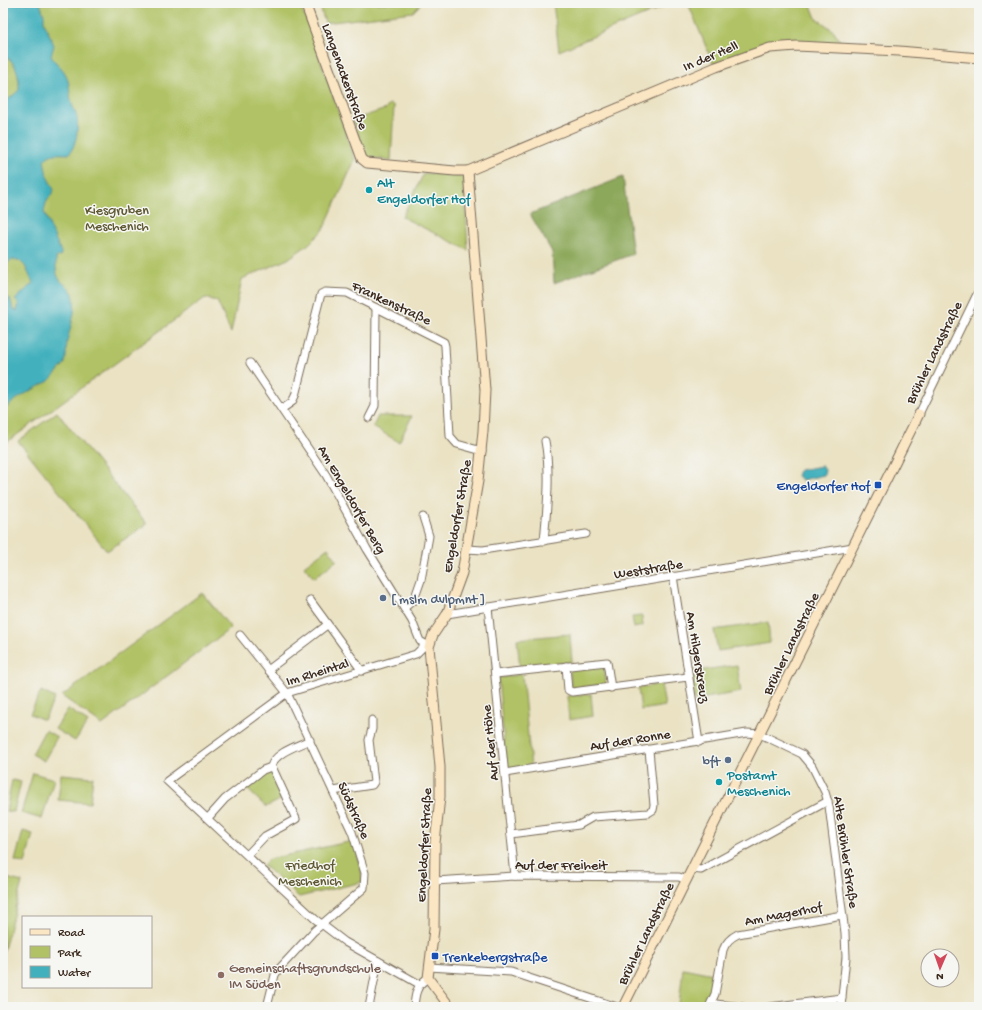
<svg xmlns="http://www.w3.org/2000/svg" width="982" height="1010" font-family="'Gochi Hand',sans-serif">
	<rect width="100%" height="100%" fill="#f6f6f2"/>
	<filter id="ink" filterUnits="userSpaceOnUse"><feTurbulence type="fractalNoise" baseFrequency=".025" numOctaves="2"/><feDisplacementMap in="SourceGraphic" scale="8" xChannelSelector="R" yChannelSelector="G"/><feConvolveMatrix kernelMatrix="1 2 1 2 8 2 1 2 1" color-interpolation-filters="sRGB"/></filter>
	<filter id="wash" filterUnits="userSpaceOnUse"><feTurbulence type="fractalNoise" baseFrequency=".012" numOctaves="4" result="noise"/><feDisplacementMap in="SourceGraphic" scale="16" xChannelSelector="R" yChannelSelector="G"/><feGaussianBlur stdDeviation="0.9" result="paint"/><feColorMatrix in="noise" values="0 0 0 0 0 0 0 0 0 0 0 0 0 0 0 0 0 1.4 0 .05"/><feComposite in="paint" operator="in"/></filter>
	<g filter="url(#wash)">
		<rect width="100%" height="100%" fill="#eae2c3"/>
		<g fill="#b0c265" stroke="#767642">
			<path d="M3,3H298L307,21L355,160L323,230L309,244L288,259L242,279L231,333L217,301L205,298L3,445Z"/>
			<path d="M319,3H422L413,12L325,23Z"/>
			<path d="M553,3H673L559,51Z"/>
			<path d="M688,3H810L816,18L834,31L842,44L784,42L754,48L713,64Z"/>
			<path d="M389,104L394,106L391,160L366,157L353,120L386,109Z"/>
			<path d="M424,173L460,176L464,180L468,250L402,217Z"/>
			<path d="M57,412L147,524L107,551L18,441Z"/>
			<path d="M378,416H412L399,442L373,427Z"/>
			<path d="M328,548L337,560L314,578L304,566Z"/>
			<path d="M202,593L231,628L102,725L62,696Z"/>
			<path d="M642,616L643,626L634,628L632,617Z"/>
			<path d="M768,622L770,643L718,651L714,630Z"/>
			<path d="M570,634L572,662L520,667L517,639Z"/>
			<path d="M737,665L741,692L694,700L690,672Z"/>
			<path d="M604,666L606,684L574,688L571,686L570,671L572,669Z"/>
			<path d="M522,674L531,767L511,770L506,764L498,678Z"/>
			<path d="M661,684L665,706L641,710L638,688Z"/>
			<path d="M41,691L55,698L44,720L30,714Z"/>
			<path d="M591,694L593,716L569,720L567,696Z"/>
			<path d="M68,709L88,722L75,741L55,729Z"/>
			<path d="M45,730L57,737L44,761L32,754Z"/>
			<path d="M269,772L272,773L284,798L266,807L246,788Z"/>
			<path d="M33,773L54,779L42,819L21,813Z"/>
			<path d="M61,774L93,777L90,803L58,800Z"/>
			<path d="M12,780L21,782L14,812L6,811Z"/>
			<path d="M23,831L33,834L25,864L15,861Z"/>
			<path d="M353,841L361,867L362,882L299,897L263,865L269,859Z"/>
			<path d="M3,877L22,882L3,953Z"/>
			<path d="M683,968L713,974C711,985 711,999 702,1007H672L679,1004Z"/>
		</g>
		<path fill="#8ca85a" stroke="#64693c" d="M623,177L633,254L554,283L552,252L530,214Z"/>
		<g fill="#42b1bd" stroke="#3e6e6e">
			<path d="M3,3H40L44,15V22L54,45L51,56C55,63 62,67 65,73C70,82 69,91 71,100C72,107 76,112 77,118C79,128 76,146 69,154C59,154 51,152 44,160L47,176L54,190L46,203L44,212L61,252V255L56,258C56,267 55,277 63,283C67,287 71,289 73,294C78,310 70,327 67,342C66,348 67,356 65,363C64,365 51,379 49,381C38,387 8,401 3,413V294L7,299L10,298L13,309L17,311L19,303L15,300L33,283L25,266L19,260H11L3,268V91L5,99H9L19,90C19,77 18,66 8,58L3,60Z"/>
			<path d="M822,466L825,470L824,475L802,480L797,476L799,470Z"/>
		</g>
	</g>
	<g filter="url(#ink)">
		<g fill="none" stroke-linecap="round" stroke-linejoin="round">
			<g stroke="#786a58" stroke-width="9">
				<g id="street">
					<path d="M250,363L326,475L367,549L412,621L420,641L429,646"/>
					<path d="M282,409L292,402L295,396L321,294L325,292L347,293L444,342L445,346L450,436L457,444L482,451"/>
					<path d="M919,414L979,290"/>
					<path d="M369,418L375,406L376,308"/>
					<path d="M544,541C547,508 551,473 545,441"/>
					<path d="M467,549L483,550L586,534"/>
					<path d="M673,576L699,742"/>
					<path d="M310,600L362,671"/>
					<path d="M488,607L515,876"/>
					<path d="M404,608L414,600L421,580L429,536L423,517"/>
					<path d="M447,614L853,547"/>
					<path d="M240,635L287,693L352,832L365,873L364,888L314,931L278,970L275,975L267,1007"/>
					<path d="M566,666L568,690L572,692L688,677"/>
					<path d="M268,670L327,625"/>
					<path d="M495,674L607,662L611,688"/>
					<path d="M271,767C274,753 297,746 310,740"/>
					<path d="M505,773L747,733L760,734L802,754L812,766L825,792L829,806L845,933L846,957L841,1007"/>
					<path d="M333,791L372,785L374,782L369,740L372,729V720"/>
					<path d="M208,818L225,799L263,770L271,767L273,769L296,819L265,836L247,855"/>
					<path d="M511,834L579,825L593,817L648,813L653,810L654,805L649,750"/>
					<path d="M692,869L701,870L828,801"/>
					<path d="M435,881L515,876L679,877L687,880"/>
					<path d="M429,967L511,972L617,1007"/>
					<path d="M419,984L345,942L315,919L167,781L287,693L416,654L425,645"/>
					<path d="M712,1002L716,1004L742,1007"/>
					<path d="M369,1007L378,961"/>
					<path d="M414,1007C415,995 416,985 428,978"/>
					<path d="M709,1007L715,994L723,950C726,942 730,938 738,934L842,915"/>
					<path d="M769,1007L842,998"/>
				</g>
			</g>
			<g stroke="#786a58" stroke-width="11">
				<g id="secondary">
					<path d="M305,3L362,159L367,163L455,171H468L716,67L770,48L797,46L899,51L979,58"/>
					<path d="M450,1007L428,978L434,929L435,843L440,797V767L429,647L433,635L447,614L462,573L478,481L483,431L485,390L468,171"/>
					<path d="M623,1007L919,414"/>
				</g>
			</g>
			<use href="#street" stroke="#fff" stroke-width="7"/>
			<use href="#secondary" stroke="#fbe6c4" stroke-width="9"/>
		</g>
	</g>
	<g fill="#0f9aa8" stroke="#f6f6f2" stroke-width="1.5">
		<circle cx="369" cy="190" r="4"/>
		<circle cx="719" cy="782" r="4"/>
	</g>
	<g fill="#1a4fb4" stroke="#f6f6f2" stroke-width="1.5">
		<rect x="874" y="481" width="8" height="8" rx="2"/>
		<rect x="431" y="952" width="8" height="8" rx="2"/>
	</g>
	<g fill="#5c6f8a" stroke="#f6f6f2" stroke-width="1.5">
		<circle cx="383" cy="598" r="4"/>
		<circle cx="728" cy="760" r="4"/>
	</g>
	<circle fill="#8d6e63" stroke="#f6f6f2" stroke-width="1.5" cx="221" cy="975" r="4"/>
	<g text-anchor="middle" stroke-width="3" stroke-linejoin="round" paint-order="stroke">
		<g font-size="14" fill="#3b2a1e" stroke="#f6f6f2">
			<text transform="translate(710 55) rotate(-23)" y="5">In der Hell</text>
			<text transform="translate(346 76) rotate(70)" y="5">Langenackerstraße</text>
			<text transform="translate(392 302) rotate(25)" y="5">Frankenstraße</text>
			<text transform="translate(933 352) rotate(-64)" y="5">Brühler Landstraße</text>
			<text transform="translate(353 499) rotate(60)" y="5">Am Engeldorfer Berg</text>
			<text transform="translate(456 516) rotate(-80)" y="5">Engeldorfer Straße</text>
			<text transform="translate(648 568) rotate(-9)" y="5">Weststraße</text>
			<text transform="translate(790 643) rotate(-64)" y="5">Brühler Landstraße</text>
			<text transform="translate(699 657) rotate(81)" y="5">Am Hilgerskreuz</text>
			<text transform="translate(317 671) rotate(-17)" y="5">Im Rheintal</text>
			<text transform="translate(630 739) rotate(-9)" y="5">Auf der Ronne</text>
			<text transform="translate(489 743) rotate(-96)" y="5">Auf der Höhe</text>
			<text transform="translate(355 810) rotate(66)" y="5">Südstraße</text>
			<text transform="translate(423 845) rotate(-87)" y="5">Engeldorfer Straße</text>
			<text transform="translate(847 852) rotate(82)" y="5">Alte Brühler Straße</text>
			<text x="561" y="869">Auf der Freiheit</text>
			<text transform="translate(783 913) rotate(-11)" y="5">Am Magerhof</text>
			<text transform="translate(645 933) rotate(-64)" y="5">Brühler Landstraße</text>
		</g>
		<g font-size="14" fill="#0d838f" stroke="#f6f6f2" text-anchor="start">
			<text x="377" y="187">Alt<tspan x="377" dy="16">Engeldorfer Hof</tspan></text>
			<text x="727" y="779">Postamt<tspan x="727" dy="16">Meschenich</tspan></text>
		</g>
		<g font-size="14" fill="#5e5833" stroke="#f6f6f2">
			<text x="117" y="214">Kiesgruben<tspan x="117" dy="16">Meschenich</tspan></text>
			<text x="310" y="869">Friedhof<tspan x="310" dy="16">Meschenich</tspan></text>
		</g>
		<g font-size="14" fill="#164399" stroke="#f6f6f2" text-anchor="end">
			<text x="870" y="490">Engeldorfer Hof</text>
			<text x="443" y="961" text-anchor="start">Trenkebergstraße</text>
		</g>
		<g font-size="14" fill="#4e5e75" stroke="#f6f6f2" text-anchor="start">
			<text x="391" y="603">[ mslm dvlpmnt ]</text>
			<text x="720" y="765" text-anchor="end">bft</text>
		</g>
		<g font-size="14" fill="#785e54" stroke="#f6f6f2" text-anchor="start">
			<text x="229" y="972">Gemeinschaftsgrundschule<tspan x="229" dy="16">IM Süden</tspan></text>
		</g>
	</g>
	<rect width="982" height="1010" fill="none" stroke="#f6f6f2" stroke-width="16"/>
	<rect x="22" y="916" width="130" height="72" fill="#f6f6f2" stroke="#aba49d"/>
	<rect x="30" y="929" width="20" height="6" fill="#fbe6c4" stroke="#aba49d"/>
	<text x="58" y="936" font-size="12" fill="#3b2a1e">Road</text>
	<rect x="30" y="946" width="20" height="12" fill="#b0c265" stroke="#aba49d"/>
	<text x="58" y="956" font-size="12" fill="#3b2a1e">Park</text>
	<rect x="30" y="966" width="20" height="12" fill="#42b1bd" stroke="#aba49d"/>
	<text x="58" y="976" font-size="12" fill="#3b2a1e">Water</text>
	<g transform="translate(940 968) rotate(182)"><circle r="19" fill="#f6f6f2" stroke="#aba49d"/>
	<path d="M0-3L7 15L0 10L-7 15Z" fill="#d1495b"/>
	<text y="-6" font-size="11" font-weight="bold" text-anchor="middle" fill="#3b2a1e">N</text>
	</g>
</svg>
